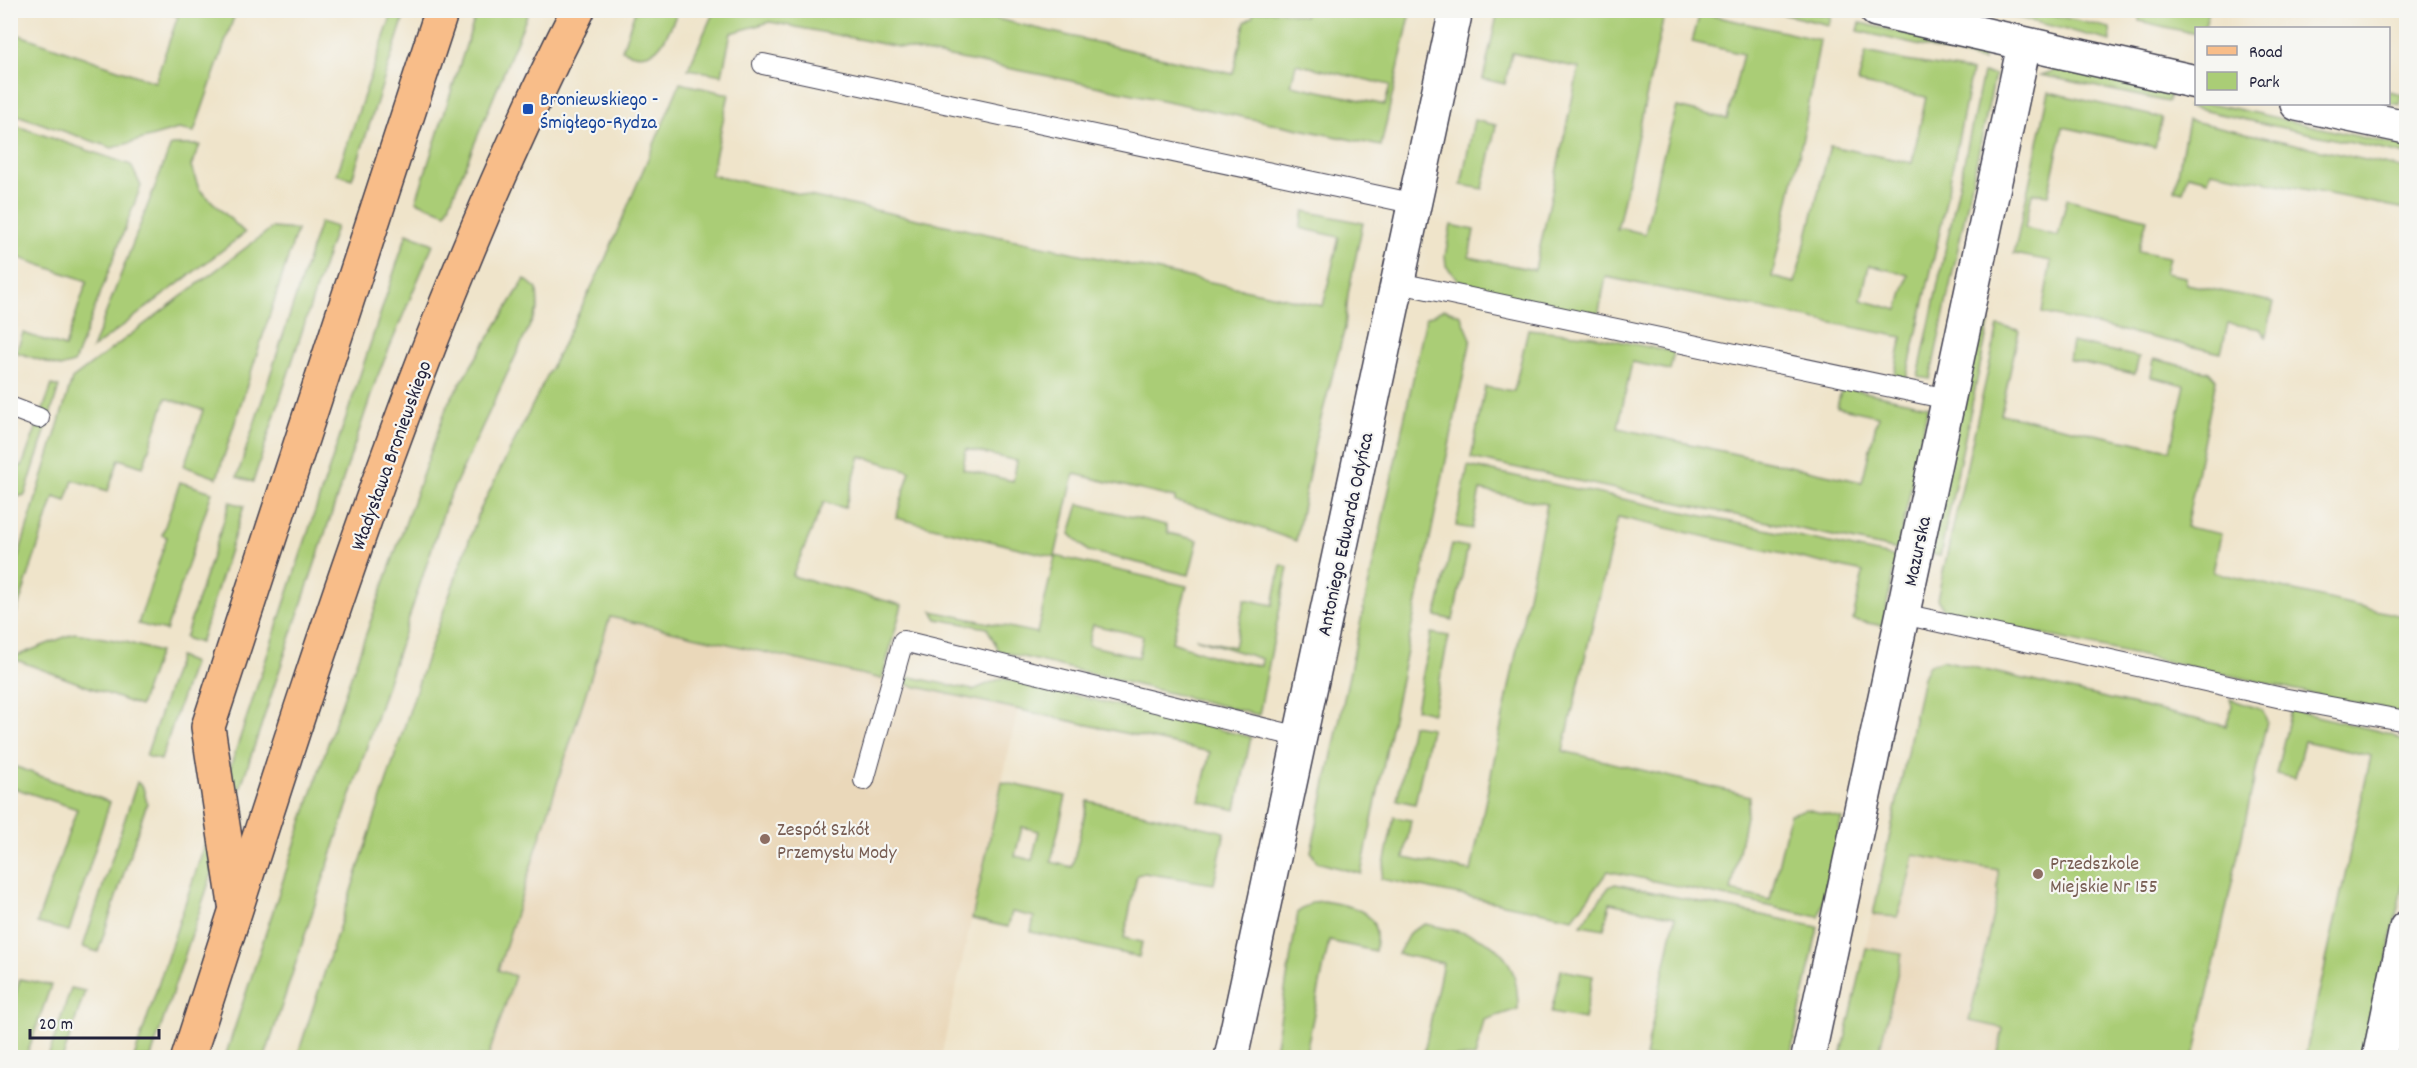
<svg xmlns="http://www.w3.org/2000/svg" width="2417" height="1068" font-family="Dekko,sans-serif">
	<rect width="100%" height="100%" fill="#f6f6f2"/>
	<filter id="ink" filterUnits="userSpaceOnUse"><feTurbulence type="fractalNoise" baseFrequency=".0167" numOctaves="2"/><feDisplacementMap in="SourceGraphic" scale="12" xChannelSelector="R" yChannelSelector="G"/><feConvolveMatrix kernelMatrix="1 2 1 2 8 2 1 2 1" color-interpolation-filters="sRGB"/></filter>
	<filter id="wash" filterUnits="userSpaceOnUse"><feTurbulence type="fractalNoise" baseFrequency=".008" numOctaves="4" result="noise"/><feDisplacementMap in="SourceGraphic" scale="24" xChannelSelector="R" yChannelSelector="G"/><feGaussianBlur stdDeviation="1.35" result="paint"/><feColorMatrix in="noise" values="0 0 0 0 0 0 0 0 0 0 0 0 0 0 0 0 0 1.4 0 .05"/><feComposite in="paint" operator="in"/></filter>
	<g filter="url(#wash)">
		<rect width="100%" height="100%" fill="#efe4ca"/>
		<g fill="#ead8ba">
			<path d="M610,617L1018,709L941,1057L488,1058L515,976L498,970Z"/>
			<path d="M1942,660L2226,726L2155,1057L1841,1058L1923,677L1929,665Z"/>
		</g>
		<g fill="#aacd76" stroke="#667858" stroke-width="1.5" fill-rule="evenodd">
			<path d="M163,11H236L194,132L178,129L112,148L11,113V32L155,82L178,16Z"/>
			<path d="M393,11H406L352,179L337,174Z"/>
			<path d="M477,11H529L446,213L416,201Z"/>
			<path d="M635,11H678C665,39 658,66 622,50Z"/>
			<path d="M714,11H963L1233,74L1245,22L1252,17L1255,11H1280L1304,16L1306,11H1411L1381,146L1038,74L770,22L731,33L722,75L688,69ZM1296,64L1390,85L1385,105L1291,85Z"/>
			<path d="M1498,11H1665L1617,230L1622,228L1645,234L1659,170L1677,107L1727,119L1743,54L1692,42L1700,13L1820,40L1803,137L1772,277L1795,283L1830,146L1912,163L1926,97L1858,83L1866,52L1906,61L1972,71L1938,240L1906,380L1894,377L1902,337L1606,277L1598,316L1465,287L1446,266L1445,256L1451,225L1474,230L1469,257L1535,270L1579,68L1512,53L1505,84L1483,79ZM1869,265L1908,275L1898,310L1861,300Z"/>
			<path d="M1769,11H1805L1831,16L1829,25Z"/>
			<path d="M1991,11H2036L2110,28L2111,41Z"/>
			<path d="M2140,11V10L2209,11L2204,28H2196V34L2139,21Z"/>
			<path d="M1860,23L1975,49L1982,53L1983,61L1858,31Z"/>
			<path d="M2059,69L2170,94L2168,102L2041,75Z"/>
			<path d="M1983,73L1995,75L1930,379L1918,377Z"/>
			<path d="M680,83L729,94L711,175L1323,306L1339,237L1300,228L1304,211L1363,223L1348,294L1345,328L1316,437L1296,541L1206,509L1175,502V498L1074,474L1055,556L1187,586L1172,642L1216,657L1261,666L1262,659L1195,638L1234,647L1245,599L1273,605L1281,565L1288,567L1259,715L999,651L987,628L937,619L932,611L1037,633L1055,557L896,518L910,471L860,456L845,508L824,502L792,576L902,605L882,679L610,617L498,970L515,976L488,1057H297L426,660L480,510L604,262ZM966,449L1017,461L1013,481L963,469ZM1093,625L1143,636L1139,657L1088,645Z"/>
			<path d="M2389,91L2402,94L2400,105L2389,103Z"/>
			<path d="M2049,92L2162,118L2155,147L2063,127L2048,195L2032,193L2025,228L2058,236L2067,199L2147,219L2138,251L2169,257L2165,273L2185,277L2187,284L2274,302L2266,337L2260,329L2228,323L2221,353L2042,313L2051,261L2014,254Z"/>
			<path d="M2195,99L2196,104H2215L2406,147V155L2188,107Z"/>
			<path d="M1474,120L1496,125L1483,189L1461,185Z"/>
			<path d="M2188,120L2406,169V209L2211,171L2208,180L2188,175L2183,192L2175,190Z"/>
			<path d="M11,124L131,165L141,186L74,363L60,367L16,352L23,333L65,347L87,281L11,255Z"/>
			<path d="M171,145H200L191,166L199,189L245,233L92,349Z"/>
			<path d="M320,222L336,227L253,482L237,477Z"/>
			<path d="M272,228L297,230L217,478L184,466L203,410L166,398L143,467L119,459L108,491L73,480L66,501L54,497L11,629V581L72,379Z"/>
			<path d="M407,233L433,244L376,380L151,1057L134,1058Z"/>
			<path d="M525,279L537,289L538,308L447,502L265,1057H225L337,716L448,403Z"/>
			<path d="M1444,309L1461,315L1471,339L1361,874L1317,862L1311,852L1426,318Z"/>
			<path d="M1989,323L1940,556L1927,553L1977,331Z"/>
			<path d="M1998,326L2019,330L2001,414L2170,450L2185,385L2151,377L2154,359L2209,372L2216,380L2186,527L2221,534L2213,572L2406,617V714L1946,613L1937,599Z"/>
			<path d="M1528,329L1593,336L1674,352L1670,370L1632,362L1618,428L1862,482L1878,416L1837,407L1842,387L1928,406L1898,550L1471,458L1485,387L1514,391Z"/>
			<path d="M2072,342L2139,357L2135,374L2069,360Z"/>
			<path d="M52,385L59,387L25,495L11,498L10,467L22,466Z"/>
			<path d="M1468,466L1896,557L1883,626L1853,620L1863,572L1618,517L1563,751L1750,796L1731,891L1770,900L1790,814L1806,809L1842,818L1819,917L1608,871L1573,918L1381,879L1394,817L1411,820L1404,858L1471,871L1547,504L1480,490L1472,529L1456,526Z"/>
			<path d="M180,482L212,492L166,631L138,624L167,537L162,535Z"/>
			<path d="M230,502L244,506L200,643L185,638Z"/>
			<path d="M1079,504L1166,525L1168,533L1198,540L1189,575L1088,551L1070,534Z"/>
			<path d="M1452,544L1468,547L1453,620L1436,616Z"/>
			<path d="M75,633L126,642L159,652L140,706L11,658Z"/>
			<path d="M1431,633L1449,636L1433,713L1416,709Z"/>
			<path d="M179,657L193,663L161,760L146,756Z"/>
			<path d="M1942,660L2226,726L2232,706L2230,699L2262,710L2267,721L2194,1057H1997L2003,1028L1969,1021L1998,893V870L1914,855L1905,895L1897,917L1873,915L1923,677L1929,665Z"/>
			<path d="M911,677L973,690L1002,678L1251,737L1236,810L1199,801L1210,752L904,684Z"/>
			<path d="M2291,710L2391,734L2406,744V869L2366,1057H2305L2371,756L2304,741L2295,778L2276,774Z"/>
			<path d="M1412,725L1431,728L1415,804L1397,800Z"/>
			<path d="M11,765L110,802L69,931L37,923L77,809L11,787Z"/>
			<path d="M137,782L143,787L147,803L98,952L83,947Z"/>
			<path d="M1002,782L1066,796L1051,862L1072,867L1088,801L1225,832L1214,884L1144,873L1137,875L1124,938L1142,942L1139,957L1031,932L1034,917L1012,912L1008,927L972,919ZM1022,827L1039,831L1032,860L1015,856Z"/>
			<path d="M1615,884L1818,927L1790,1057H1645L1675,917L1610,903L1604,929L1581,925L1609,887Z"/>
			<path d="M1324,901C1355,907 1383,910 1375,951L1329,941L1305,1057H1274L1298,912L1313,902Z"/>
			<path d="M1425,924C1481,936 1518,940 1518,1009L1484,1020L1475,1057H1423L1443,963L1398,954L1410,932Z"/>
			<path d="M1866,948L1902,954L1878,1057H1841Z"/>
			<path d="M1561,970L1593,976L1584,1019L1551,1013Z"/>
			<path d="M20,979L51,985L26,1057H11V1009Z"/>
			<path d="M71,988L85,991L63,1057H48Z"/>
		</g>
	</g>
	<g filter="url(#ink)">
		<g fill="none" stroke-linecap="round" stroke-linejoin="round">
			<g stroke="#413f50" stroke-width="22">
				<g id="service">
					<path d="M763,64L1416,204"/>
					<path d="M1399,283L1948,399"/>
					<path d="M10,407L39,418"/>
					<path d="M1903,614L2282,698L2406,721"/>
					<path d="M864,780L903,641L1300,737"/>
				</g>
			</g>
			<g stroke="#413f50" stroke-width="36">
				<g id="minor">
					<path d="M1876,10L2196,82"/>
					<path d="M2297,104L2406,127"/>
					<path d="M1231,1058L1456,10"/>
					<path d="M1808,1058L2024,45"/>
					<path d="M2379,1058L2406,928"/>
				</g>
			</g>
			<g stroke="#413f50" stroke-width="36">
				<g id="primary">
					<path d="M235,904L208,727L442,10"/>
					<path d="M188,1058C303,704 409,343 578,10"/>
				</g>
			</g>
			<use href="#service" stroke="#fff" stroke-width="20"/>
			<use href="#minor" stroke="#fff" stroke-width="33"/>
			<use href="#primary" stroke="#f8bd89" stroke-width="33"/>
		</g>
	</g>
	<rect fill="#1a4fb4" stroke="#f6f6f2" stroke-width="2" x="522" y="103" width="12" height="12" rx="3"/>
	<g fill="#8d6e63" stroke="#f6f6f2" stroke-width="2">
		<circle cx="765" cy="839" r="6"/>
		<circle cx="2038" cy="874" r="6"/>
	</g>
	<g text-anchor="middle" stroke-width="4.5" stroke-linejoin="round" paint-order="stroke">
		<g font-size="20" fill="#164399" stroke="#f6f6f2" text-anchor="start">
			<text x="540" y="105">Broniewskiego -<tspan x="540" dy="23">Śmigłego-Rydza</tspan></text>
		</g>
		<g font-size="20" fill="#22223b" stroke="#f6f6f2">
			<text transform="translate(390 455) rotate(-70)" y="7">Władysława Broniewskiego</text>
			<text transform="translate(1344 534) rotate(-78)" y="7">Antoniego Edwarda Odyńca</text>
			<text transform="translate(1916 551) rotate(-78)" y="7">Mazurska</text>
		</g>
		<g font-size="20" fill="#785e54" stroke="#f6f6f2" text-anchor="start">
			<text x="777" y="835">Zespół Szkół<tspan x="777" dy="23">Przemysłu Mody</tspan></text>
			<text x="2050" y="869">Przedszkole<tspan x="2050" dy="23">Miejskie Nr 155</tspan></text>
		</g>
	</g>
	<rect width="2417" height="1068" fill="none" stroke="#f6f6f2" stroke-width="36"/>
	<rect x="2195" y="27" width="195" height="78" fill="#f6f6f2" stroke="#a1a1a9" stroke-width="1.5"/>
	<rect x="2207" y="46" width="30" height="9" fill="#f8bd89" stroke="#a1a1a9" stroke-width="1.5"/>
	<text x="2249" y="57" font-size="18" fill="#22223b">Road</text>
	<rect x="2207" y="72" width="30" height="18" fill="#aacd76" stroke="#a1a1a9" stroke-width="1.5"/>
	<text x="2249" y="87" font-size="18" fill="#22223b">Park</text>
	<path d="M30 1029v9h129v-9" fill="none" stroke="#22223b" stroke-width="3"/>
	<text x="39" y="1029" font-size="18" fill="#22223b" stroke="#f6f6f2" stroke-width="4.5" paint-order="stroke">20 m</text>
</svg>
